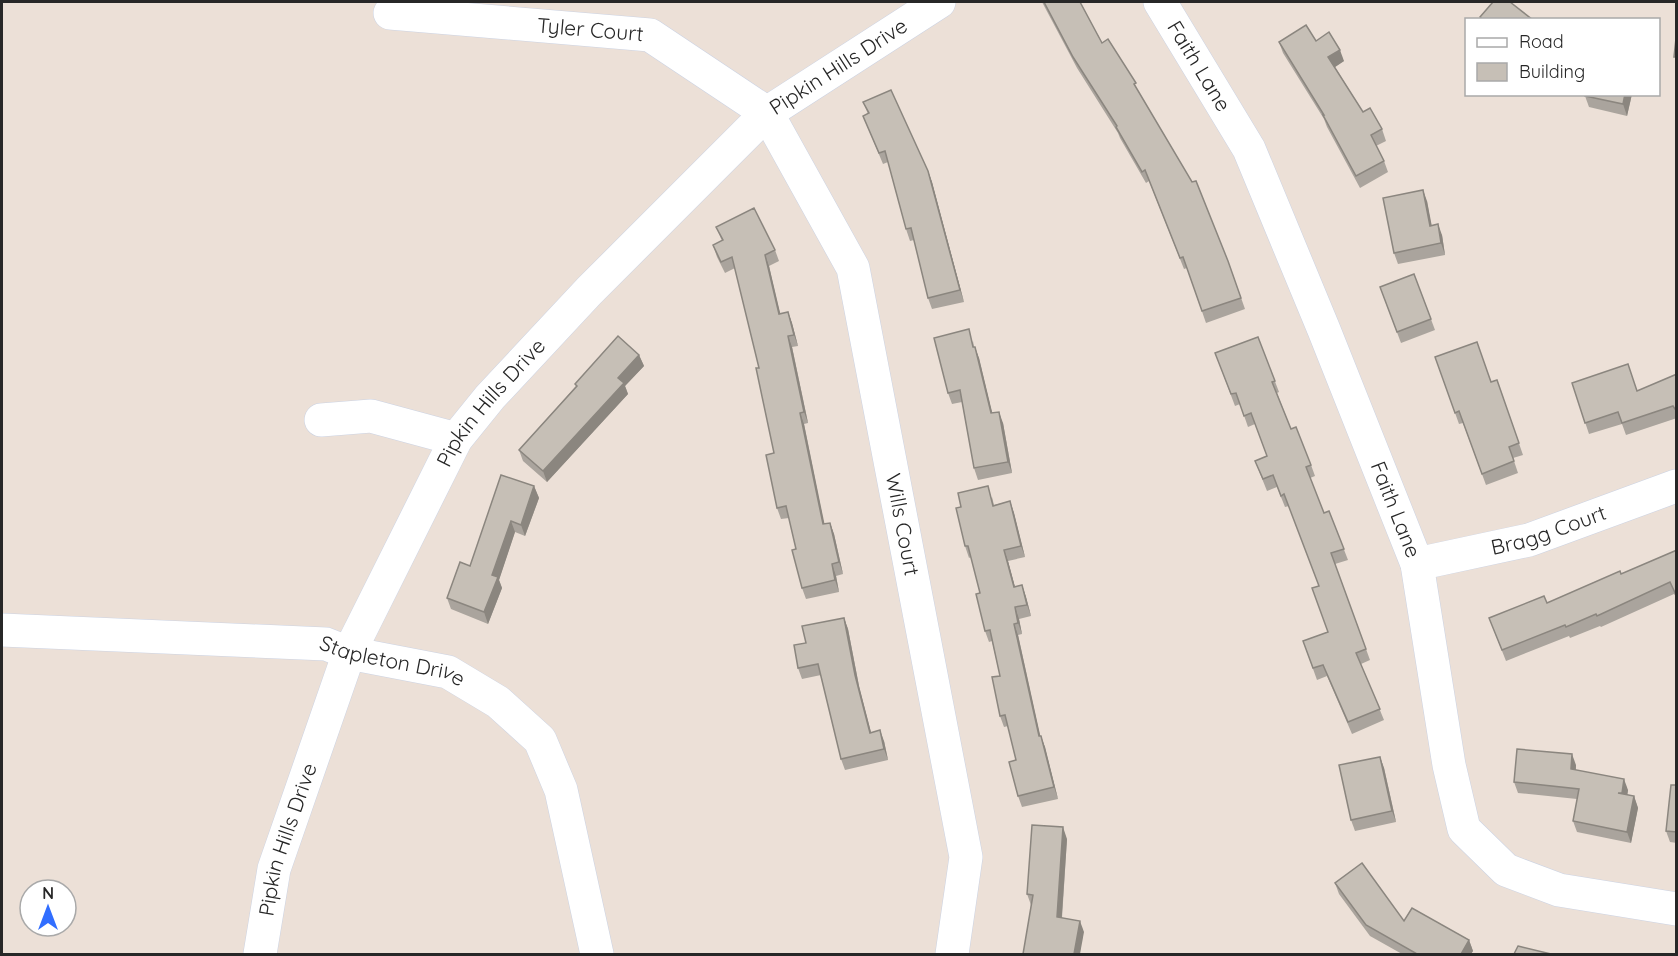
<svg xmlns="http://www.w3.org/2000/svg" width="1678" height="956" font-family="Quicksand,sans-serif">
	<rect width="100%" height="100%" fill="#ece0d7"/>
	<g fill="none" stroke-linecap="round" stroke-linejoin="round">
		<g stroke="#ccd3e3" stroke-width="34">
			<g id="minor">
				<path id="s1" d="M1160,2L1249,149L1324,330L1417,564L1449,765L1464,829L1506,870L1559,890L1676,909"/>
				<path id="s2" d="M390,13L650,35L767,113L853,268L966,857L952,954"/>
				<path d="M321,420L371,416L456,439"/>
				<path id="s3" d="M1417,564L1529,540L1676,486"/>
				<path id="s4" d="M2,630L326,644L349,653L448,672L498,702L540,740L561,790L597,954"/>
				<path id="s5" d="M260,954L274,869L349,653L456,439L490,397L589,291L767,113L939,2"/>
			</g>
		</g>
		<use href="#minor" stroke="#fff" stroke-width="33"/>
	</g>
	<g fill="#aaa49d">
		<path d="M1042,2H1080L1102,43L1140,94L1228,261L1245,309L1206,323L1187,268L1184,269L1149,181L1146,183L1120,138L1118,133L1077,68Z"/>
		<path d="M1316,41L1344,61L1335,67L1363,112L1382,129L1386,141L1376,146L1384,161L1388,172L1360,188L1327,127L1324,119L1283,53L1279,42Z"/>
		<path d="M1632,94L1627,116L1589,107L1585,96Z"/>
		<path d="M863,102L928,171L932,182L964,302L932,309L928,298L914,240L910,241L906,229L888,162L883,164L863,116L868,114Z"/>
		<path d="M1427,201L1431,225L1442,235L1445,255L1398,264L1394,253Z"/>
		<path d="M716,227L775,250L779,261L769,266L780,314L788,312L792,323L798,346L792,347L808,423L804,424L824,524L830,523L834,534L843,574L836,576L839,592L806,599L802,588L796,549L789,518L781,519L777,508L774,453L759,368L735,268L725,273L717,257L713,245L722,241Z"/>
		<path d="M1414,274L1435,330L1401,343L1380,287Z"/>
		<path d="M1258,337L1279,392L1277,393L1291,429L1311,465L1315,476L1310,478L1324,513L1329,511L1348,560L1335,564L1370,660L1361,664L1384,720L1352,734L1327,676L1317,680L1303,641L1328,632L1319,586L1289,506L1285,507L1277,487L1267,491L1255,461L1267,456L1255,424L1248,427L1240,404L1235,406L1215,353Z"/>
		<path d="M973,341L974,347L979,358L992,413L1003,423L1012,473L978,480L974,468L962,402L952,404L948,393Z"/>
		<path d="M639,355L644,366L625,386L628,394L547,482L523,461L519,450L576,386L575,384Z"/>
		<path d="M1435,357L1491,382L1497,380L1523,455L1513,458L1518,473L1486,485L1463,423L1459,424Z"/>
		<path d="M1677,374V418L1626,435L1622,424L1589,434L1572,383L1637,391Z"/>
		<path d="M534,486L539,498L525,536L515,532L499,580L502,588L488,624L451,609L447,598L470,566Z"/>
		<path d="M992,497L994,505L1010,501L1014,513L1025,557L1008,561L1015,587L1022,585L1026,597L1031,616L1019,619L1022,634L1018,635L1040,736L1045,747L1058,799L1022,807L1018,796L1016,760L1008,726L1004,727L1000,716V676L992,641L989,642L985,631L980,593L971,557L969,558L965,546Z"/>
		<path d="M1677,550V598L1674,594L1601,627L1600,626L1570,638L1569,636L1506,661L1489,618L1547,603L1621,574Z"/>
		<path d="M844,618L848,629L859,686L871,732L884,741L888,760L845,770L841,759L821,675L802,679L798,668L806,643Z"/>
		<path d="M1380,757L1384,768L1396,822L1355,831L1351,820Z"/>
		<path d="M1576,765V770L1628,790L1627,795L1634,796L1638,808L1631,843L1577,832L1573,821L1577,799L1518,793L1514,782Z"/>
		<path d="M1677,785V843L1670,842L1666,831Z"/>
		<path d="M1067,839L1062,918L1084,932L1031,905L1027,894Z"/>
		<path d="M1335,883L1404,921L1469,940L1473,951L1471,954H1402L1370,936L1339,894Z"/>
	</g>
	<g fill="#8b867f">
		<path d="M1340,50L1344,61L1332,69L1328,57Z"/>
		<path d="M1625,94H1632L1627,116L1623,104Z"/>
		<path d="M928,171L932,182L964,302L960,290Z"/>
		<path d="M1423,190L1427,201L1434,237L1430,226Z"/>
		<path d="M1438,224L1442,235L1445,255L1441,243Z"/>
		<path d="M765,255L769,266L783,325L779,314Z"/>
		<path d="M788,312L792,323L798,346L794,335Z"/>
		<path d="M788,336L792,347L808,423L804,412Z"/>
		<path d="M975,347L979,358L995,424L991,413Z"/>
		<path d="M639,355L644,366L625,386L628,394L547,482L543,471L618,378Z"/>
		<path d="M999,412L1003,423L1012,473L1008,462Z"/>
		<path d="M800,413L804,424L827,536L823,524Z"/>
		<path d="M534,486L539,498L525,536L521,525Z"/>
		<path d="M1010,501L1014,513L1025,557L1021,546Z"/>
		<path d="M511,521L515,532L499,580L502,588L488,624L484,612L492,575Z"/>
		<path d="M830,523L834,534L843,574L839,562Z"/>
		<path d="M1004,550L1008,561L1018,598L1014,587Z"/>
		<path d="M832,564L836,576L839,592L835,580Z"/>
		<path d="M1022,585L1026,597L1031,616L1027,605Z"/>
		<path d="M1015,607L1019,619L1022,634L1018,623Z"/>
		<path d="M844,618L848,629L859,686L874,744L870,733L855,675Z"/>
		<path d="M1014,624L1018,635L1043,748L1039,736Z"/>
		<path d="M880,730L884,741L888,760L884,749Z"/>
		<path d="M1041,736L1045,747L1058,799L1054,787Z"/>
		<path d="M1572,754L1576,765L1575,780L1571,769Z"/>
		<path d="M1380,757L1384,768L1396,822L1392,811Z"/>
		<path d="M1624,779L1628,790L1626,805L1622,793Z"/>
		<path d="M1634,796L1638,808L1631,843L1627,832Z"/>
		<path d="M1063,827L1067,839L1061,928L1057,917Z"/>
		<path d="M1080,921L1084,932L1080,954H1074Z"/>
		<path d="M1469,940L1473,951L1471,954H1461Z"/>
	</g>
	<g fill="#c6bfb6" stroke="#8b867f" stroke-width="1.5">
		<path d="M1044,2H1080L1102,43L1108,39L1136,83L1134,84L1192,182L1196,181L1228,261L1241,298L1202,311L1183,257L1180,258L1145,170L1142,172L1116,127L1117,126L1073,57Z"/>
		<path d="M1493,2H1510L1533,20H1483L1480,17Z"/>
		<path d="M1306,25L1316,41L1329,32L1340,50L1328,57L1363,112L1370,108L1382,129L1371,135L1384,161L1356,176L1323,115H1324L1279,42Z"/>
		<path d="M1677,29V57H1674Z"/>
		<path d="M891,90L928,171L960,290L928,298L911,228L906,229L885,151L879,153L863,116L869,113L863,102Z"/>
		<path d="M1586,94H1625L1623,104L1585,96Z"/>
		<path d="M1423,190L1430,226L1438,224L1441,243L1394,253L1383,198Z"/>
		<path d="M754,208L775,250L765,255L779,314L788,312L794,335L788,336L804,412L800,413L823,524L830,523L839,562L832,564L835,580L802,588L792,550L796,549L786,506L777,508L766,455L774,453L756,368H759L732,257L721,262L713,245L723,240L716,227Z"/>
		<path d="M1414,274L1431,319L1397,332L1380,287Z"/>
		<path d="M969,329L973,347H975L991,413L999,412L1008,462L974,468L960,390L948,393L934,338Z"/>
		<path d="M618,336L639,355L618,378L624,383L543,471L519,450L577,386L575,384Z"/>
		<path d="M1258,337L1275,381L1272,382L1291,429L1296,427L1311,465L1306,467L1324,513L1329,511L1344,549L1331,553L1366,649L1356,653L1380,709L1348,722L1323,665L1313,668L1303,641L1328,632L1312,588L1319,586L1284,494L1281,496L1273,475L1263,479L1255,461L1267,456L1251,413L1244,416L1236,393L1231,394L1215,353Z"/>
		<path d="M1477,342L1491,382L1497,380L1519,443L1509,447L1514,461L1482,474L1459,411L1455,413L1435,357Z"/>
		<path d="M1628,364L1637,391L1677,374V408L1675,409L1673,406L1622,423L1618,412L1585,423L1572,383Z"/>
		<path d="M501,475L534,486L521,525L511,521L492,575L498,577L484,612L447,598L460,562L470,566Z"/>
		<path d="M988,486L993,506L1010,501L1021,546L1004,550L1014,587L1022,585L1027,605L1015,607L1018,623L1014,624L1039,736H1041L1054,787L1018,796L1009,762L1016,760L1005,715L1000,716L992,677L1000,676L990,630L985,631L976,594L980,593L968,546H965L956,508L961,507L958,493Z"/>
		<path d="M1677,550V597L1670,582L1597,616L1596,614L1566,627L1565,625L1502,650L1489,618L1544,596L1547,603L1620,571L1621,574Z"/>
		<path d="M844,618L855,675L870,733L880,730L884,749L841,759L818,664L798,668L794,645L806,643L802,626Z"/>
		<path d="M1517,749L1572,754L1571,769L1624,779L1622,793H1618L1634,796L1627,832L1573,821L1579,789L1514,782Z"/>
		<path d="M1380,757L1392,811L1351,820L1339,765Z"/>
		<path d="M1671,785H1677V832L1666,831Z"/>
		<path d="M1032,825L1063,827L1057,917L1080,921L1074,954H1023L1033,895L1027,894Z"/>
		<path d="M1362,863L1404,921L1412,908L1469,940L1461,954H1417L1366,925L1335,883Z"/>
		<path d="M1518,946L1551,954H1514Z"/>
	</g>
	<g text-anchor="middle" stroke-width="4.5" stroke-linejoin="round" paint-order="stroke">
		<g font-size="21" fill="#272727" stroke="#fff">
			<text dy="7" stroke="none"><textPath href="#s2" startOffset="201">Tyler Court</textPath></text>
			<text dy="7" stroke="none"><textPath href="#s1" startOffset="75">Faith Lane</textPath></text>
			<text dy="7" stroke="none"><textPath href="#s5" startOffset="1090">Pipkin Hills Drive</textPath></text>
			<text dy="7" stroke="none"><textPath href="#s5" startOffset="604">Pipkin Hills Drive</textPath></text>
			<text dy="7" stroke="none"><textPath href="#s1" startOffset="561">Faith Lane</textPath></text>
			<text dy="7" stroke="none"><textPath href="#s2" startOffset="840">Wills Court</textPath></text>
			<text dy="7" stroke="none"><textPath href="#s3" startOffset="136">Bragg Court</textPath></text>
			<text dy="7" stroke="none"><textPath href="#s4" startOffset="393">Stapleton Drive</textPath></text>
			<text dy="7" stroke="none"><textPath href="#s5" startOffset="118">Pipkin Hills Drive</textPath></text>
		</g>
	</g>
	<rect width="1678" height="956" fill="none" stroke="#272727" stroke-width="6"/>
	<rect x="1465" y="18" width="195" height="78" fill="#ffffff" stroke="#a9a9a9" stroke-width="1.5"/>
	<rect x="1477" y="38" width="30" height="9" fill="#ffffff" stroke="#a9a9a9" stroke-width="1.5"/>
	<text x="1519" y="48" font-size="18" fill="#272727">Road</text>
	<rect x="1477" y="63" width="30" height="18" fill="#c6bfb6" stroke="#a9a9a9" stroke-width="1.5"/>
	<text x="1519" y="78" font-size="18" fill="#272727">Building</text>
	<g transform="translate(48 908)"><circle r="28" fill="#ffffff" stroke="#a9a9a9" stroke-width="1.5"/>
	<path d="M0-4.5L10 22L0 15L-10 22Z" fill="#316eff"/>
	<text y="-9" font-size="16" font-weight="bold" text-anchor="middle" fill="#272727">N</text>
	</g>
</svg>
